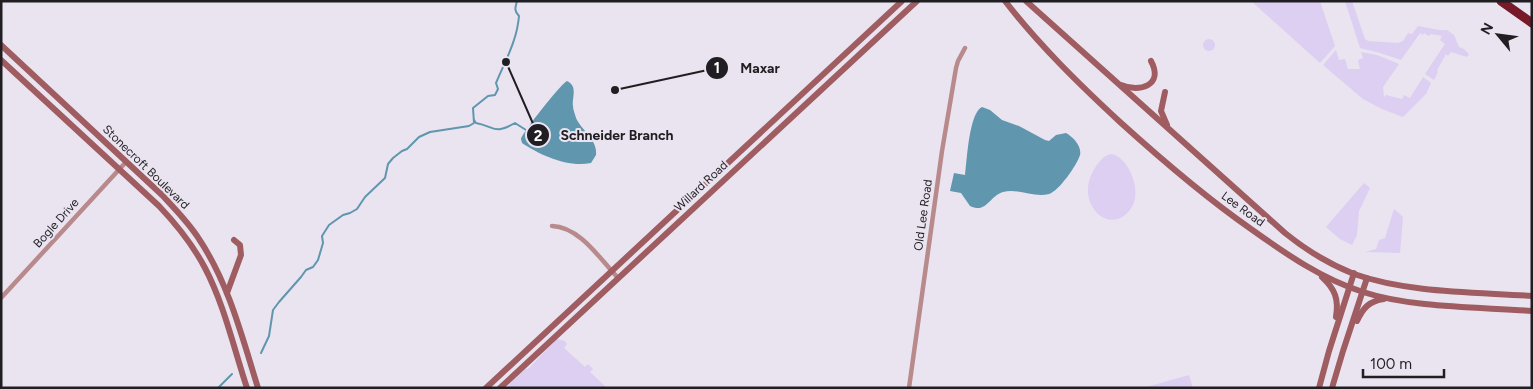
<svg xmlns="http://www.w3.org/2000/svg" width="1533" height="389" font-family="Figtree,sans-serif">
	<rect width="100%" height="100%" fill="#e9e4f0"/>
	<g fill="#dccff2">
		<path d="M1251,1H1320L1335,46L1320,63Z"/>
		<path d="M1345,1H1352L1365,39L1368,41L1398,43L1403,41L1408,33L1412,34L1418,26L1439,30H1447L1454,35L1459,47L1464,49L1469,54L1467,57L1451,52L1448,56L1446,54L1437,70L1438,72L1434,80L1425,74L1445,44L1440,40L1442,36L1431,34L1429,36L1424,33L1423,35L1420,33L1401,60L1380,53L1360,48Z"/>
		<circle cx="1209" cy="45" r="6"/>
		<path d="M1336,50L1339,60L1345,59L1348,69H1360L1358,60L1363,58L1361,52L1377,55L1399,64L1383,87L1384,97L1386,95L1402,99L1404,95L1410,98L1423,77L1431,83L1426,94L1403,117L1382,109L1363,99L1323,65Z"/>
		<path d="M1112,154C1129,158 1141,190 1133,205C1113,242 1069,202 1097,165C1101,160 1104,155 1112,154Z"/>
		<path d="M1364,183L1370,188L1359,211L1357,235L1352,245L1340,239L1326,227Z"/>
		<path d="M1394,209L1403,217L1400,253L1365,252L1376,249L1379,240L1385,238Z"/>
		<path d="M557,339L565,341L567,344L564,348L585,367L588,364L593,369L590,372L607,388H505L525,369H528C538,359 547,349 557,339Z"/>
		<path d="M1189,375L1193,388H1143Z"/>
	</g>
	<g fill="#6096ae">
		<path d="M567,81C578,86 572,97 573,106C573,110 575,114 576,118C582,131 598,140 596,155L591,163C568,168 540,155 522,143C522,142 521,140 521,139C523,132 561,84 567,81Z"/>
		<path d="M982,107L990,110L1002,120L1019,126L1045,140L1049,141L1056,135L1066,133C1073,137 1082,146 1080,155C1077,165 1059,191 1049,194C1034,198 1018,188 1003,192C989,196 987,214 970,206L961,193L950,191L954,173L965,175C967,160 969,113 982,107Z"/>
	</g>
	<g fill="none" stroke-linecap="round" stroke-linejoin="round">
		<g stroke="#6096ae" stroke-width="2">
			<path d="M474,120L476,123C496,127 494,135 515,123L526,130"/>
			<path d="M261,353L269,336L273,310L279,302L301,277L306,270L313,267L318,260L323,243L322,236L329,225L343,215L350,213L357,209L365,197L385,178L388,164L393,158L402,151L407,149L419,137L430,132L469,126L474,123L473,108L488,96L495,95L498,89L496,83C505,61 517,41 519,16C514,11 515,8 517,1"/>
			<path d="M218,388L232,374"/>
		</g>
		<g stroke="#b98a8c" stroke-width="4.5">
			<path d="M552,226C580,227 600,259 618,278"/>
			<path d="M1,298L126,162"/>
			<path d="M909,388L942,151L956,68L958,61L965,48"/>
		</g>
		<g stroke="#9f5d61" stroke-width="6">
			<path d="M1005,1C1039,45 1079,84 1120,122C1162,160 1205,197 1251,229C1286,254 1322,279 1363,292C1412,308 1479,307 1532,311"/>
			<path d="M1026,1L1285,233C1306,250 1329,264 1354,274C1408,293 1475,292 1532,296"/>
			<path d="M1,45L162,195C175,209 189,223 199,239C229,284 242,337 258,388"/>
			<path d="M1,60L159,206C177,225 193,245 205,268C224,304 234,349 247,388"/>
			<path d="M1121,85C1140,93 1164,85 1151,61"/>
			<path d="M1165,92L1161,111L1167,125"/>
			<path d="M1322,277C1335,289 1339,299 1336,317"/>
			<path d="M227,293L241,255L240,245L234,240"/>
			<path d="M1357,321C1363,308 1369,301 1384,299"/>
			<path d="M486,388L902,1"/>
			<path d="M500,388L917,1"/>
			<path d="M1319,388L1329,351L1354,273"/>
			<path d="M1332,388L1343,351L1367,278"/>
		</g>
		<path stroke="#771929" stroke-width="9" d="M1501,1L1532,23"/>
	</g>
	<g text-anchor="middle" stroke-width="4" stroke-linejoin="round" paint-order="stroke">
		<g font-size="12" fill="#201e22" stroke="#e9e4f0">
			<text transform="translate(146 167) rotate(44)" y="4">Stonecroft Boulevard</text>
			<text transform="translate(701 186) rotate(-43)" y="4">Willard Road</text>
			<text transform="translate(1243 209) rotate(36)" y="4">Lee Road</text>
			<text transform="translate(923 215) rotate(-82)" y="4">Old Lee Road</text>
			<text transform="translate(56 223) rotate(-48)" y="4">Bogle Drive</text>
		</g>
	</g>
	<path fill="none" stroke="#201e22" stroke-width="2" d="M615 90L717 68M506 62L538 135"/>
	<g fill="#201e22" stroke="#e9e4f0" stroke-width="2">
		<circle cx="615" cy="90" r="5"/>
		<circle cx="506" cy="62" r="5"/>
		<circle cx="717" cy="68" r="12"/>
		<circle cx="538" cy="135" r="12"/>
	</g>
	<g font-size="15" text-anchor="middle" font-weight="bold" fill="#fff">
		<text x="717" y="73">1</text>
		<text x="538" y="141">2</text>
	</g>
	<g font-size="14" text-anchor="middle" font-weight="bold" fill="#201e22" stroke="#e9e4f0" stroke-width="4" stroke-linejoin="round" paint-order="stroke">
		<text x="760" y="73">Maxar</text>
		<text x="617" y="140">Schneider Branch</text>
	</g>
	<rect width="1533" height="389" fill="none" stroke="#201e22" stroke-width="5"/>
	<g transform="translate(1498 35) rotate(299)" stroke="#e9e4f0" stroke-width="4" paint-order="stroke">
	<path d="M0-4L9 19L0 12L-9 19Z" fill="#201e22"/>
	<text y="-8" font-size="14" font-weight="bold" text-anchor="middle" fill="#201e22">N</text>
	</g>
	<path d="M1363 369v8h81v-8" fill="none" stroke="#201e22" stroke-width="2.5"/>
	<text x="1370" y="369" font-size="15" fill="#201e22" stroke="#e9e4f0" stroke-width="4" paint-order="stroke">100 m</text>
</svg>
